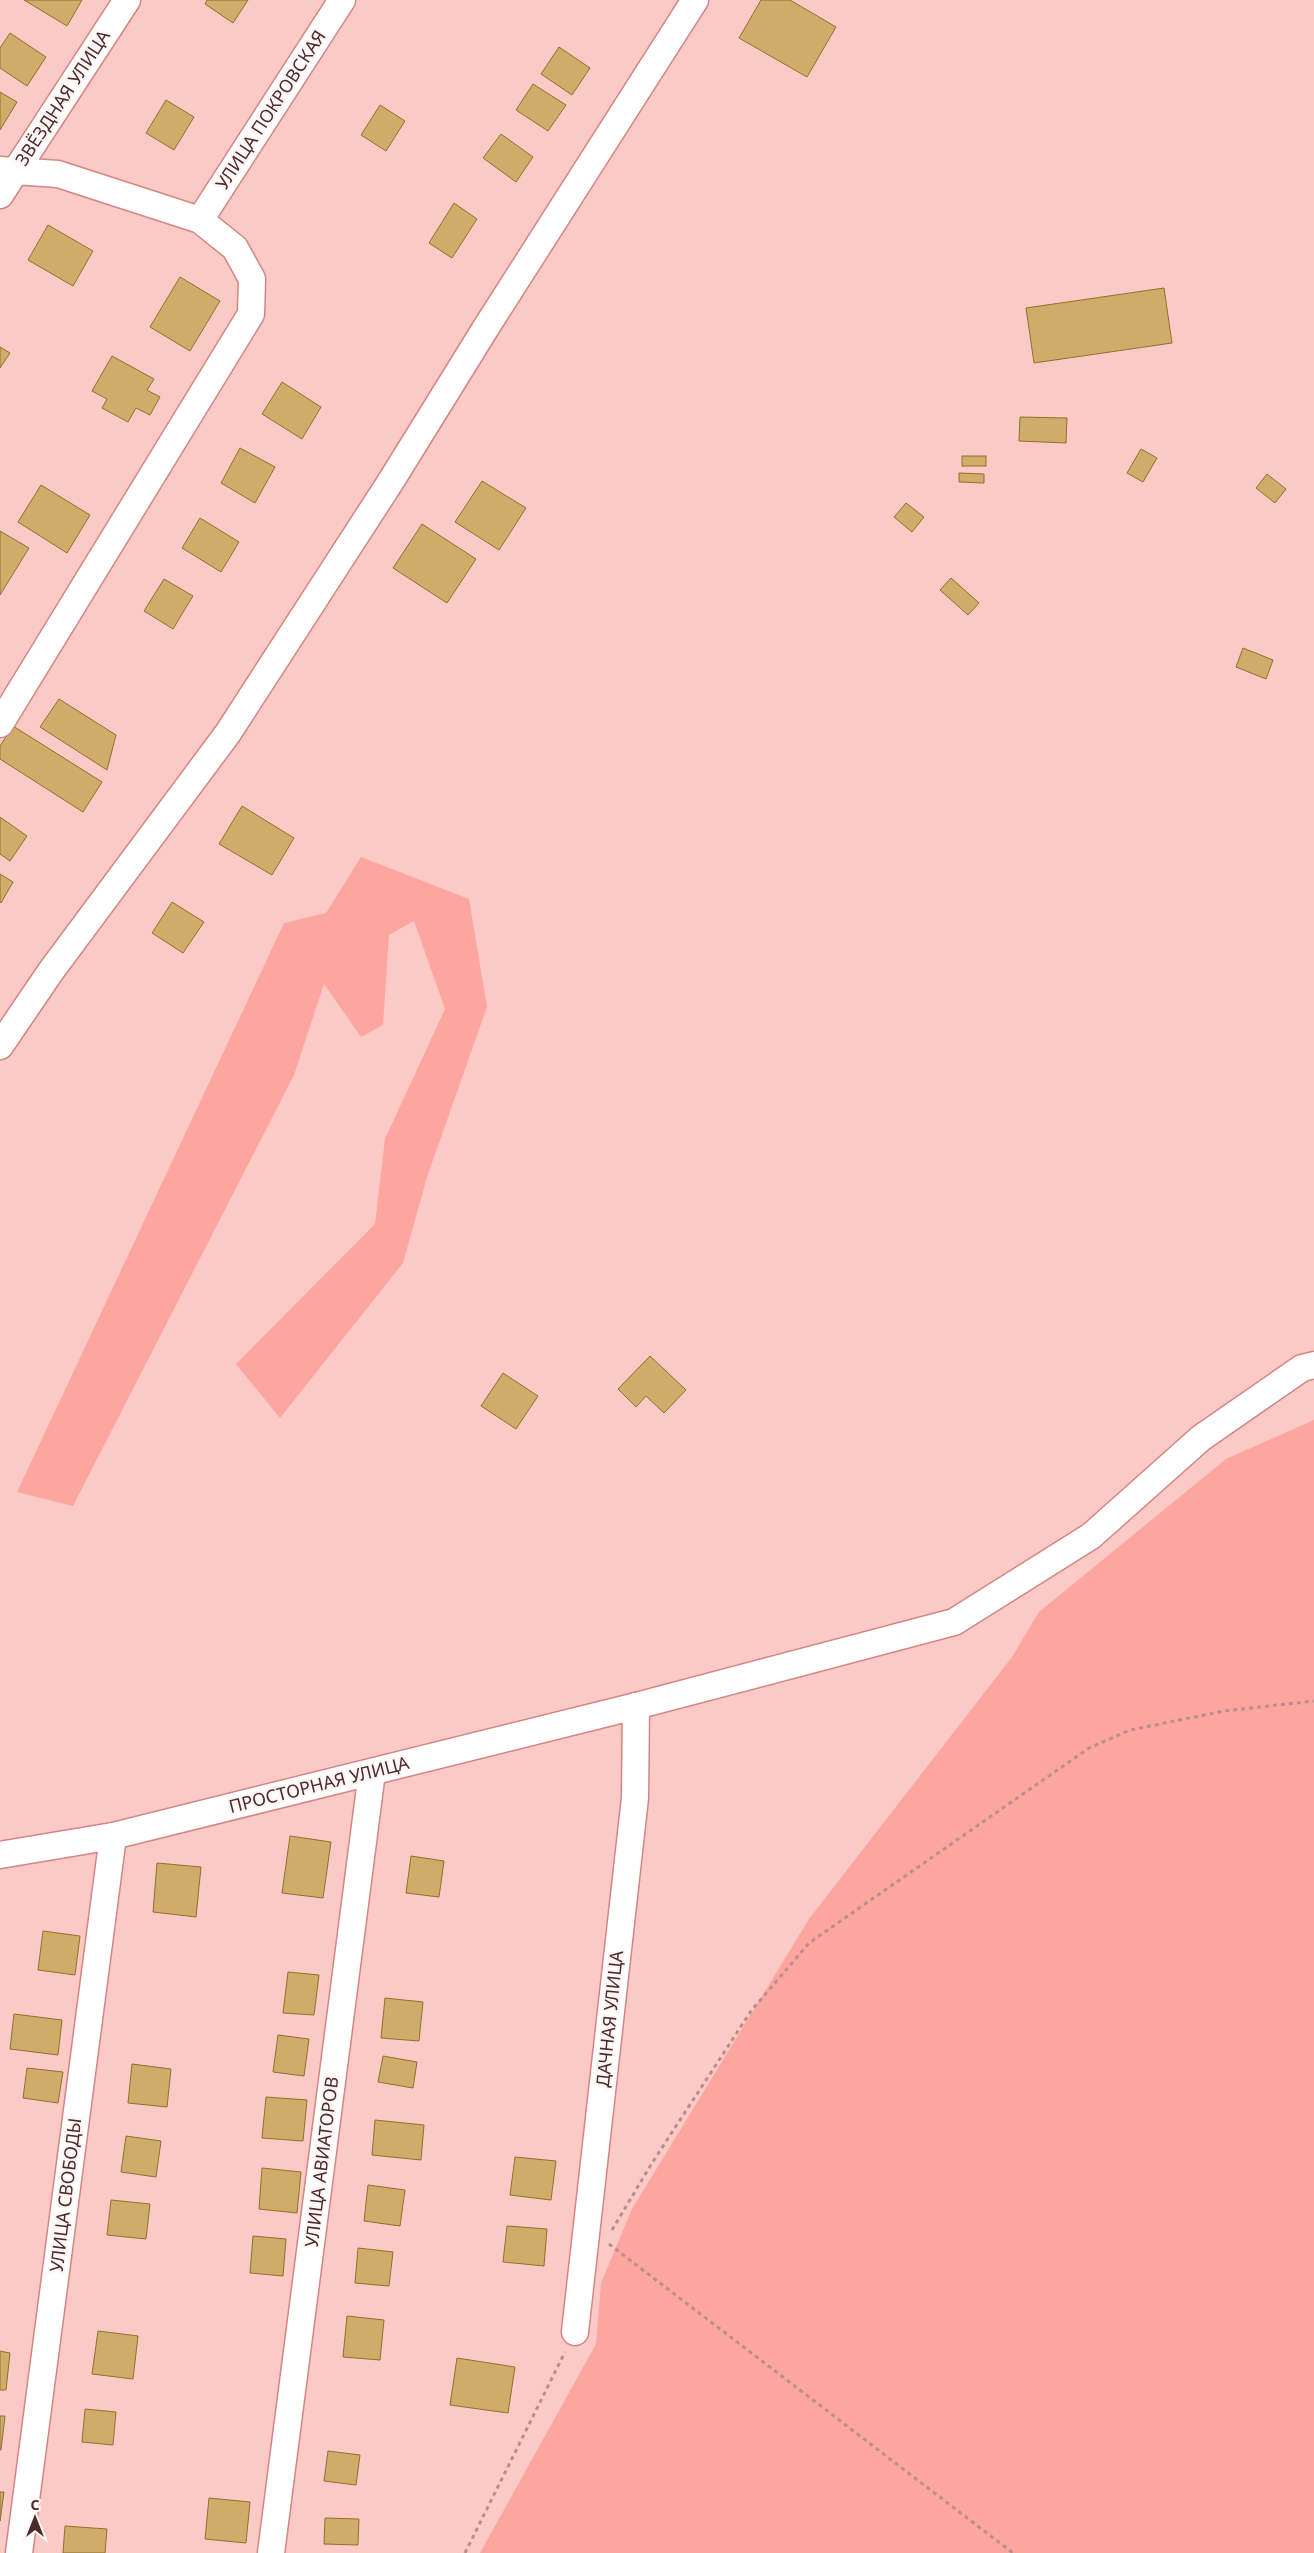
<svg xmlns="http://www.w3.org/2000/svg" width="1314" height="2553" font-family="'Noto Sans',sans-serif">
	<rect width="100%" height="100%" fill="#fbc9c6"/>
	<g fill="#fda6a0">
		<path d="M361,857L469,899L487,1007L427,1177L403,1263L280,1418L236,1364L375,1224L385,1139L445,1009L414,921L389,935L383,1025L361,1037L324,984L294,1075L73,1506L17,1492L284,923L326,913Z"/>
		<path d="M1314,1420V2553H480L596,2344L601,2283L632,2209L809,1919L1012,1657L1039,1612L1226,1459Z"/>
	</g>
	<g fill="#ceac6a" stroke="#91712d">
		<path d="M24,0H82L67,26Z"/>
		<path d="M207,0H248L233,23L205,4Z"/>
		<path d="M761,0H790L836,27L807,77L739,38Z"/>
		<path d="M10,33L46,57L27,86L0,68V48Z"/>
		<path d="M559,47L590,68L572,95L541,74Z"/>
		<path d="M533,84L566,105L548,131L516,110Z"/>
		<path d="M0,92L17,102L0,130Z"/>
		<path d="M166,100L194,117L174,150L146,133Z"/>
		<path d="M380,105L405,121L386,151L361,135Z"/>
		<path d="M501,134L533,157L516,182L483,158Z"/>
		<path d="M454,203L477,219L452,258L429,243Z"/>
		<path d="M48,225L93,251L73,286L28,260Z"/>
		<path d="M180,277L220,301L190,351L150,327Z"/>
		<path d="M1164,288L1172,343L1034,363L1026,308Z"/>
		<path d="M0,347L10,353L0,368Z"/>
		<path d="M112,356L154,379L147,390L160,397L150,415L136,408L128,422L102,408L107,399L92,391Z"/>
		<path d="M282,382L321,407L302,439L262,414Z"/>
		<path d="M1020,417L1067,418L1066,443L1019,441Z"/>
		<path d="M240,448L275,467L255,503L221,483Z"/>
		<path d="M1141,449L1157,458L1143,482L1127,473Z"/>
		<rect x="962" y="456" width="24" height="10"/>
		<path d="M959,473L984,474V483L959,482Z"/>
		<path d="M1267,474L1286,489L1275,503L1256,488Z"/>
		<path d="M482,481L526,508L499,550L455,522Z"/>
		<path d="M41,485L90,515L67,553L18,522Z"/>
		<path d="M906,503L924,517L912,532L894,517Z"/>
		<path d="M200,518L239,542L221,572L182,548Z"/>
		<path d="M422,524L476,559L447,603L393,568Z"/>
		<path d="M0,531L29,548L0,595Z"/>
		<path d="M951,578L979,603L968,615L940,590Z"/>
		<path d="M164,579L193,596L173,629L144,611Z"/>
		<path d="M1243,648L1273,660L1266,679L1236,667Z"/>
		<path d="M59,699L116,735L107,770L40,727Z"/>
		<path d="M13,726L102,782L83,812L0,759V746Z"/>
		<path d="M242,806L294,838L272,875L219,844Z"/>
		<path d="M0,817L27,836L10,861L0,854Z"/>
		<path d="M0,874L13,882L1,903L0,902Z"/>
		<path d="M172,902L204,922L183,953L152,933Z"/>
		<path d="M650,1356L686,1390L664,1413L646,1396L636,1407L618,1389Z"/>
		<path d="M503,1373L538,1396L516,1429L481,1406Z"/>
		<path d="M290,1836L331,1842L323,1898L282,1893Z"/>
		<path d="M411,1856L444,1861L439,1897L406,1893Z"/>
		<path d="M157,1863L201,1867L196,1917L153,1912Z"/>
		<path d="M43,1931L80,1936L75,1975L38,1970Z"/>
		<path d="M288,1972L319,1975L314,2015L283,2013Z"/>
		<path d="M385,1998L423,2002L419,2041L381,2038Z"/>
		<path d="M14,2014L62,2020L58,2055L10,2049Z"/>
		<path d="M278,2035L309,2039L304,2076L273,2072Z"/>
		<path d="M383,2056L417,2062L413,2088L378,2082Z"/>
		<path d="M132,2064L171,2069L167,2107L128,2103Z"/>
		<path d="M27,2068L63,2072L58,2103L23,2098Z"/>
		<path d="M266,2097L307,2100L303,2141L262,2138Z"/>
		<path d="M375,2120L424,2125L421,2160L372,2155Z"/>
		<path d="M126,2136L161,2141L156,2177L121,2172Z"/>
		<path d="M515,2157L556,2161L551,2200L510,2195Z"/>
		<path d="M262,2168L301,2172L297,2213L259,2209Z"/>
		<path d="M368,2185L405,2190L400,2226L364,2221Z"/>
		<path d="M111,2200L150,2204L146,2239L107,2235Z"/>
		<path d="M507,2226L547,2229L544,2266L503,2262Z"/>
		<path d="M253,2236L286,2239L283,2276L250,2273Z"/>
		<path d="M358,2248L393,2252L389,2286L355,2283Z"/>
		<path d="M347,2316L384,2320L380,2360L343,2357Z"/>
		<path d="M98,2331L138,2336L133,2379L92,2374Z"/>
		<path d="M0,2351L10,2353L6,2390H0Z"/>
		<path d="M457,2358L515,2367L508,2413L450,2405Z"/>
		<path d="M85,2409L116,2412L113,2445L82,2442Z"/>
		<path d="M0,2416H5L1,2450H0Z"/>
		<path d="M328,2451L360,2455L356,2485L324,2481Z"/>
		<path d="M0,2492H4L0,2521Z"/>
		<path d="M209,2498L250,2502L246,2543L205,2539Z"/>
		<path d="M325,2518L359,2519L358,2545L324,2544Z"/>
		<path d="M65,2526L107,2529L105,2553H63Z"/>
	</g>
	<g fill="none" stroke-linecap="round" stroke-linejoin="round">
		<g stroke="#d38783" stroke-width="29">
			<g id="minor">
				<path d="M0,170L58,174L200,220L235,248L252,279L251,314L0,724"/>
				<path d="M0,195L127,0"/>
				<path d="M200,220L342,0"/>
				<path d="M0,1046L51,971L228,733L391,481L487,326L695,0"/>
				<path d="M0,1855L113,1836L636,1706L954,1622L1091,1536L1201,1438L1302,1368L1314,1365"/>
				<path d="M575,2332L635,1798L636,1706"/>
				<path d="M19,2553L113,1836"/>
				<path d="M271,2553L372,1772"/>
			</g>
		</g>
		<g stroke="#b98e8c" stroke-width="3" stroke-dasharray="4 4" stroke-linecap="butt">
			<path d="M612,2230L652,2163L751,2011L809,1943L1089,1748L1130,1730L1224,1711L1314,1701"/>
			<path d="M609,2244L1013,2553"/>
			<path d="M465,2553L565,2352"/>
		</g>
		<use href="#minor" stroke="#fff" stroke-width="26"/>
	</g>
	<g text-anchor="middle" stroke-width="4.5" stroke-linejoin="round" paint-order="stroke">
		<g font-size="18" fill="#4c2c2a" stroke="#fef6f5">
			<text transform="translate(63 98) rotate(-57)" y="6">ЗВЁЗДНАЯ УЛИЦА</text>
			<text transform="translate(271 110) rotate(-57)" y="6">УЛИЦА ПОКРОВСКАЯ</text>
			<text transform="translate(319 1785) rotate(-14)" y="6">ПРОСТОРНАЯ УЛИЦА</text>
			<text transform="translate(610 2019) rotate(-84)" y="6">ДАЧНАЯ УЛИЦА</text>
			<text transform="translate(322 2162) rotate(-83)" y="6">УЛИЦА АВИАТОРОВ</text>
			<text transform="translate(66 2195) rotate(-83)" y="6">УЛИЦА СВОБОДЫ</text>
		</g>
	</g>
	<g transform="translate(35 2518)" stroke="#fef6f5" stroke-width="4" paint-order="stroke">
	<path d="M0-4L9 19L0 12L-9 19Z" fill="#4c2c2a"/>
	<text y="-8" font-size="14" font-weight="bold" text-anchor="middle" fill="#4c2c2a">С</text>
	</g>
</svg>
